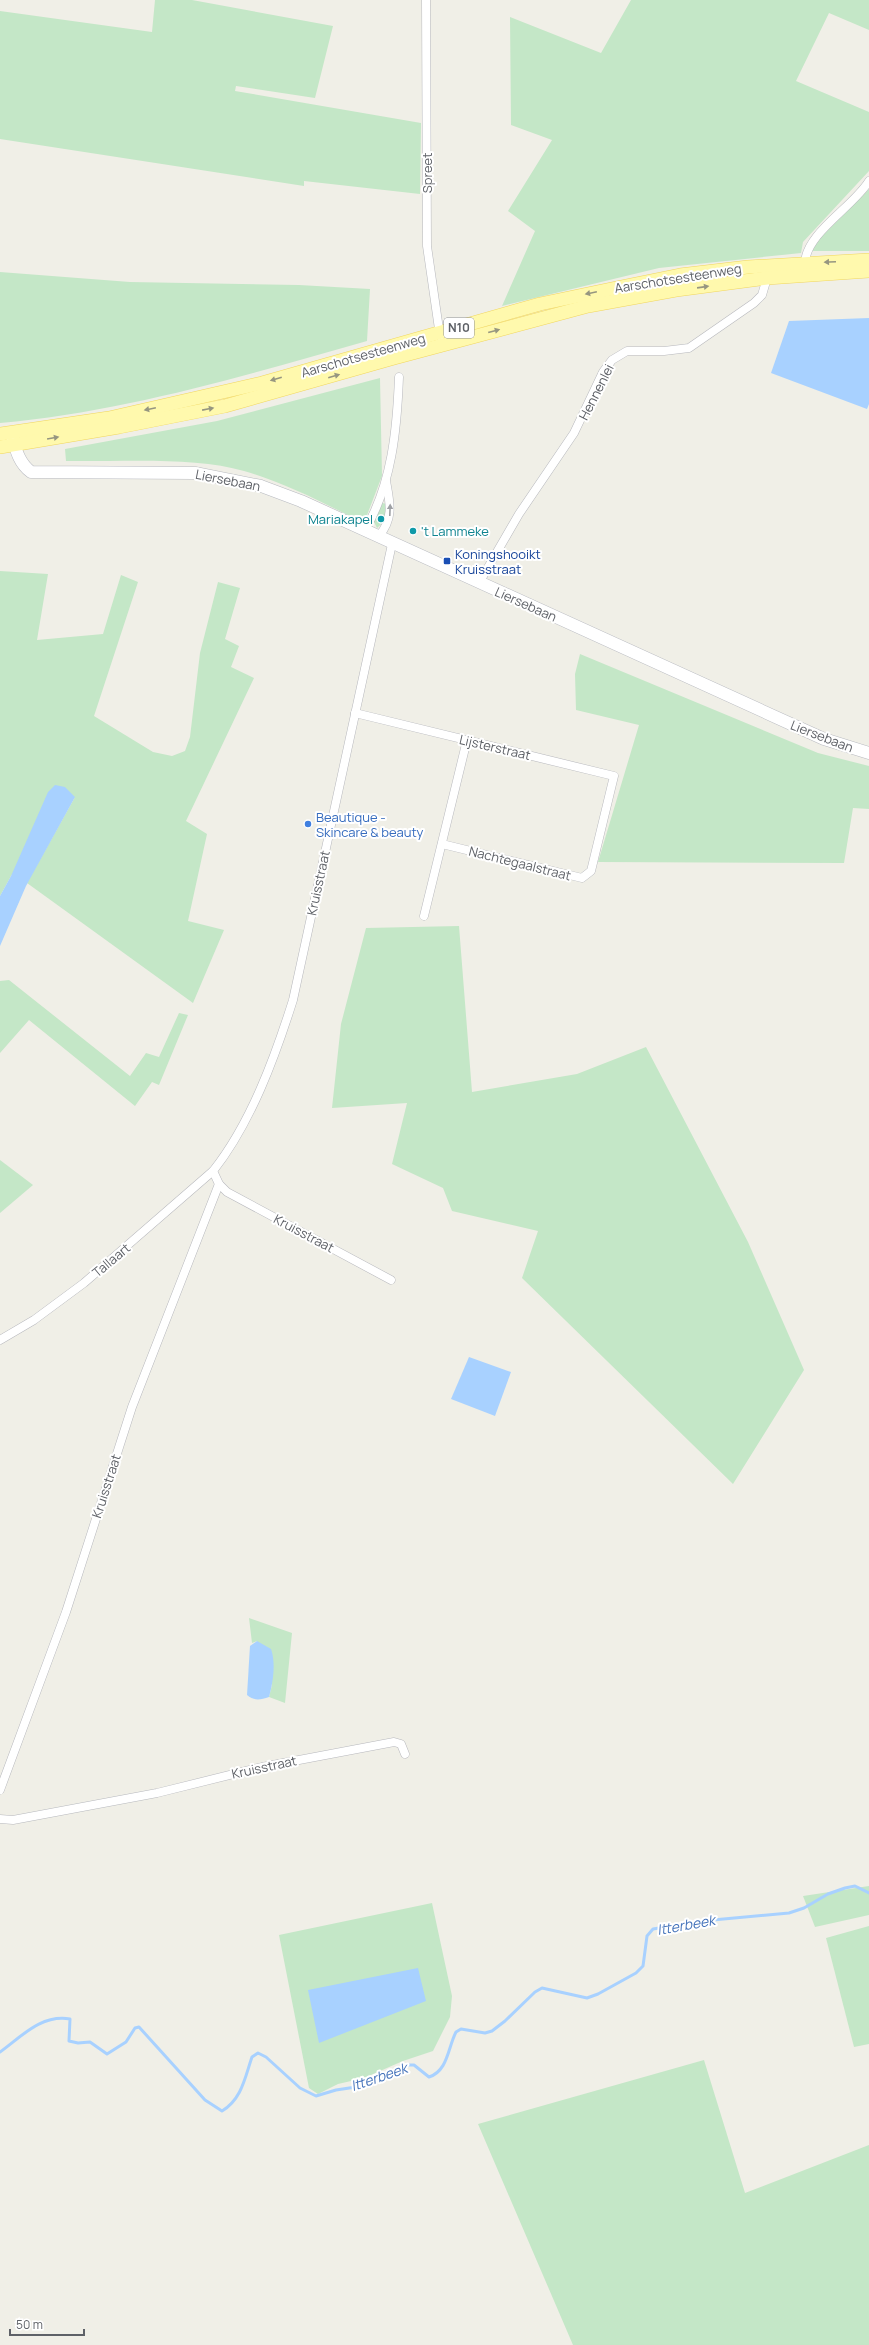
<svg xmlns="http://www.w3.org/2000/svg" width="869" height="2345" font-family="Manrope,sans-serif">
	<rect width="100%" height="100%" fill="#f0efe7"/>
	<g fill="#c4e7c7">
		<path d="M155,0H192L333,26L315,98L236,86L235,91L421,123L420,194L304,181V186L0,139V11L152,32Z"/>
		<path d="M631,0H869V30L829,13L796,81L869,112V171L803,242L801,253L659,268L502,306L535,231L508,211L552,140L511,125L510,17L601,53Z"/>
		<path d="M869,189V251H812L820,238Z"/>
		<path d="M0,272L130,282L299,285L370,289L367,341C247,375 125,412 0,423Z"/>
		<path d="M380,378L382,476L364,523C325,504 286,483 244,471C195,456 118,462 66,461L65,449L217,421Z"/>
		<path d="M382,503L387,504C387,514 385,522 377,528L373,520Z"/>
		<path d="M0,571L48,574L37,640L103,634L121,575L138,582L94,716L153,752L172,756L185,751L190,737L200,653L218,582L240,588L225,639L239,646L231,667L254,678L186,821L207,834L188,921L224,930L193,1003L27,883L75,797L11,876L0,896Z"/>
		<path d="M580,654L818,753L869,766V809L853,808L844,863L598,862L639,725L576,710L575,674Z"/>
		<path d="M459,926L472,1092L577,1074L646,1047L748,1242L804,1370L733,1484L522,1278L538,1231L452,1211L443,1188L392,1164L407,1103L332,1108L341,1024L366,928Z"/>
		<path d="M9,980L130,1076L146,1053L159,1057L179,1013L188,1015L159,1085L152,1082L135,1106L29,1020L0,1053V981Z"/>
		<path d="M0,1160L33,1185L0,1213Z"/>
		<path d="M249,1618L292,1633L285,1703L269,1697L272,1685L257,1641L252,1643Z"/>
		<path d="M869,1886V1915L815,1927L803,1896Z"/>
		<path d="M432,1903L452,1996L450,2017L433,2051L403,2061L364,2078L338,2084L318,2094L309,2088L279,1935Z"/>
		<path d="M869,1926V2044L854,2047L826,1938Z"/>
		<path d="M704,2060L745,2193L869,2145V2345H573L478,2124Z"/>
	</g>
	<g fill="#a8d1ff">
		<path d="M869,318V404L867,409L771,373L789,321Z"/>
		<path d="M55,785L65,787L75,797L26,886L0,946V896L11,876L48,792Z"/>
		<path d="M469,1357L511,1372L495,1416L451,1399Z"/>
		<path d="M257,1641L271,1649C276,1663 273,1683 269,1697C260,1700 254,1701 247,1695L250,1646Z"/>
		<path d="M418,1968L426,2001L319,2043L308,1990Z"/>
	</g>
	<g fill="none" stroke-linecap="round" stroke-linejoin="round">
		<path stroke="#a8d1ff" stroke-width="3" d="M0,2052C21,2037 41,2014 70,2019L69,2041L78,2043L90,2042L107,2054L126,2042L135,2028L139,2027L205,2100L222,2111C242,2099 245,2077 252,2057L258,2053L266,2057L300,2088L316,2096L336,2090L356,2087L408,2065H414L429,2077C448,2071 448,2047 456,2032L461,2029L485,2033L492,2031L505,2021L535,1992L542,1988L587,1998L598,1994L636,1973L643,1966L647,1936L653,1929L702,1921L789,1913L804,1908L828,1894L845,1888L855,1886L869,1893"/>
		<g stroke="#b7b8bd" stroke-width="9">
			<g id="street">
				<path d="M426,0L427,246L440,336"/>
				<path d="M805,263C806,233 853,207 869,181"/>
				<path d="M365,530C392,484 397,429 399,377"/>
				<path d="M379,536C394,518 390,503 386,481"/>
				<path d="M479,583L519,514L574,433L603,372L612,360L627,351H664L689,348L754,303L762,295L767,278"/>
				<path d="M355,713L614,776L591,871L582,878L442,844"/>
				<path d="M424,916L467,740"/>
				<path d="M219,1184L227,1192L391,1280"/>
				<path d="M0,1340L34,1320L84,1283L213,1171"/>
				<path d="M0,1790L66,1612L132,1407L219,1184L213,1171C251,1123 275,1057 293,1000L392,544"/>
				<path d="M0,1819L13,1820L157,1793L262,1767L394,1742L401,1744L405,1754"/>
			</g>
		</g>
		<g stroke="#b8bac0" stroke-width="13">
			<path id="secondary" d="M12,436C16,450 19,463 31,472L195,473L261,486L301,501L824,739L869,753"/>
		</g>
		<g stroke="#f1d65f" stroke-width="14">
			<g id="primary">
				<path d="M0,434L109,418L262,383L540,304L616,288L680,275L748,267L869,260"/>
				<path d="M0,447L119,427L225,406L394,358L588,306L676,290L767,278L869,271"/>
			</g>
		</g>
		<use href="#street" stroke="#fff" stroke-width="8"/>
		<use href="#secondary" stroke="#fff" stroke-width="12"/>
		<use href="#primary" stroke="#fff9ad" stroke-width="13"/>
	</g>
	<defs><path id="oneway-solid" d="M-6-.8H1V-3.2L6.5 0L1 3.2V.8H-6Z"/></defs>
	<g fill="#969680">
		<use href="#oneway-solid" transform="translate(830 262) rotate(177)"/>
		<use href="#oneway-solid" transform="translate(703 287) rotate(-8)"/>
		<use href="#oneway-solid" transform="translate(591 293) rotate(168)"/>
		<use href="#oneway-solid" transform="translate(494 331) rotate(-15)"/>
		<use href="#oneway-solid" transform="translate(334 376) rotate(-16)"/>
		<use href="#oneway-solid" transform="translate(276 379) rotate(164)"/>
		<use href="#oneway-solid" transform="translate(150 409) rotate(168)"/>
		<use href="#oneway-solid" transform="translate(208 409) rotate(-11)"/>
		<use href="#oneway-solid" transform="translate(53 438) rotate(-10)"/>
	</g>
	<use fill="#9ea0a4" href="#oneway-solid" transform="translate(390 510) rotate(-88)"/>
	<g fill="#0f9aa8" stroke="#fff" stroke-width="1.5">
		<circle cx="381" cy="519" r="4"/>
		<circle cx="413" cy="531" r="4"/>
	</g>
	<rect fill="#1a4fb4" stroke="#fff" stroke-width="1.5" x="443" y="557" width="8" height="8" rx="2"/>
	<circle fill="#3f7fe0" stroke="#fff" stroke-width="1.5" cx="308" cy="824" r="4"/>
	<g text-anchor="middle" stroke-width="4" stroke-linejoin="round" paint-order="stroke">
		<rect fill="#fff" stroke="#8e9095" stroke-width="1" x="444" y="318" width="30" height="20" rx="3"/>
		<g font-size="12" font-weight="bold" fill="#5e6167">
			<text x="459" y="332">N10</text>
		</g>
		<g font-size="13" fill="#5e6167" stroke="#fff">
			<text transform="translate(427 173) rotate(-90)" y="5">Spreet</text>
			<text transform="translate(678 278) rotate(-9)" y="5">Aarschotsesteenweg</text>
			<text transform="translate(363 355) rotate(-16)" y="5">Aarschotsesteenweg</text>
			<text transform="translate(596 392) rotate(-63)" y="5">Hennenlei</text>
			<text transform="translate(228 480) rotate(11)" y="5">Liersebaan</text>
			<text transform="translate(526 604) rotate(24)" y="5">Liersebaan</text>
			<text transform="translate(822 736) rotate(21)" y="5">Liersebaan</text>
			<text transform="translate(495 747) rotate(13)" y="5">Lijsterstraat</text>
			<text transform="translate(520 863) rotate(14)" y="5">Nachtegaalstraat</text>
			<text transform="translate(318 883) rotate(-78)" y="5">Kruisstraat</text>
			<text transform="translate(304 1233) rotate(28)" y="5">Kruisstraat</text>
			<text transform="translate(111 1260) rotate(-40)" y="5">Tallaart</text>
			<text transform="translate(106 1486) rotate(-72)" y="5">Kruisstraat</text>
			<text transform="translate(264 1767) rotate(-12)" y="5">Kruisstraat</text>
		</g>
		<g font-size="13" fill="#0d838f" stroke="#fff" text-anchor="end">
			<text x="373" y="524">Mariakapel</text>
			<text x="421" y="536" text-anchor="start">'t Lammeke</text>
		</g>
		<g font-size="13" fill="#164399" stroke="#fff" text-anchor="start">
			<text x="455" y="559">Koningshooikt<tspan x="455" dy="15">Kruisstraat</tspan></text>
		</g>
		<g font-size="13" fill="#366cbe" stroke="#fff" text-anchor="start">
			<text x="316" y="822">Beautique -<tspan x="316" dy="15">Skincare &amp; beauty</tspan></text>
		</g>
		<g font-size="14" font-style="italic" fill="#4674bb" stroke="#fff">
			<text transform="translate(686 1925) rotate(-10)" y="5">Itterbeek</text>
			<text transform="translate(379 2077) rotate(-19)" y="5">Itterbeek</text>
		</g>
	</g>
	<path d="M10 2329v6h74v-6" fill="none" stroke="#5e6167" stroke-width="2"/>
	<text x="16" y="2329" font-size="12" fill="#5e6167" stroke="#ffffff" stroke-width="3" paint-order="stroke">50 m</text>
</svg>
